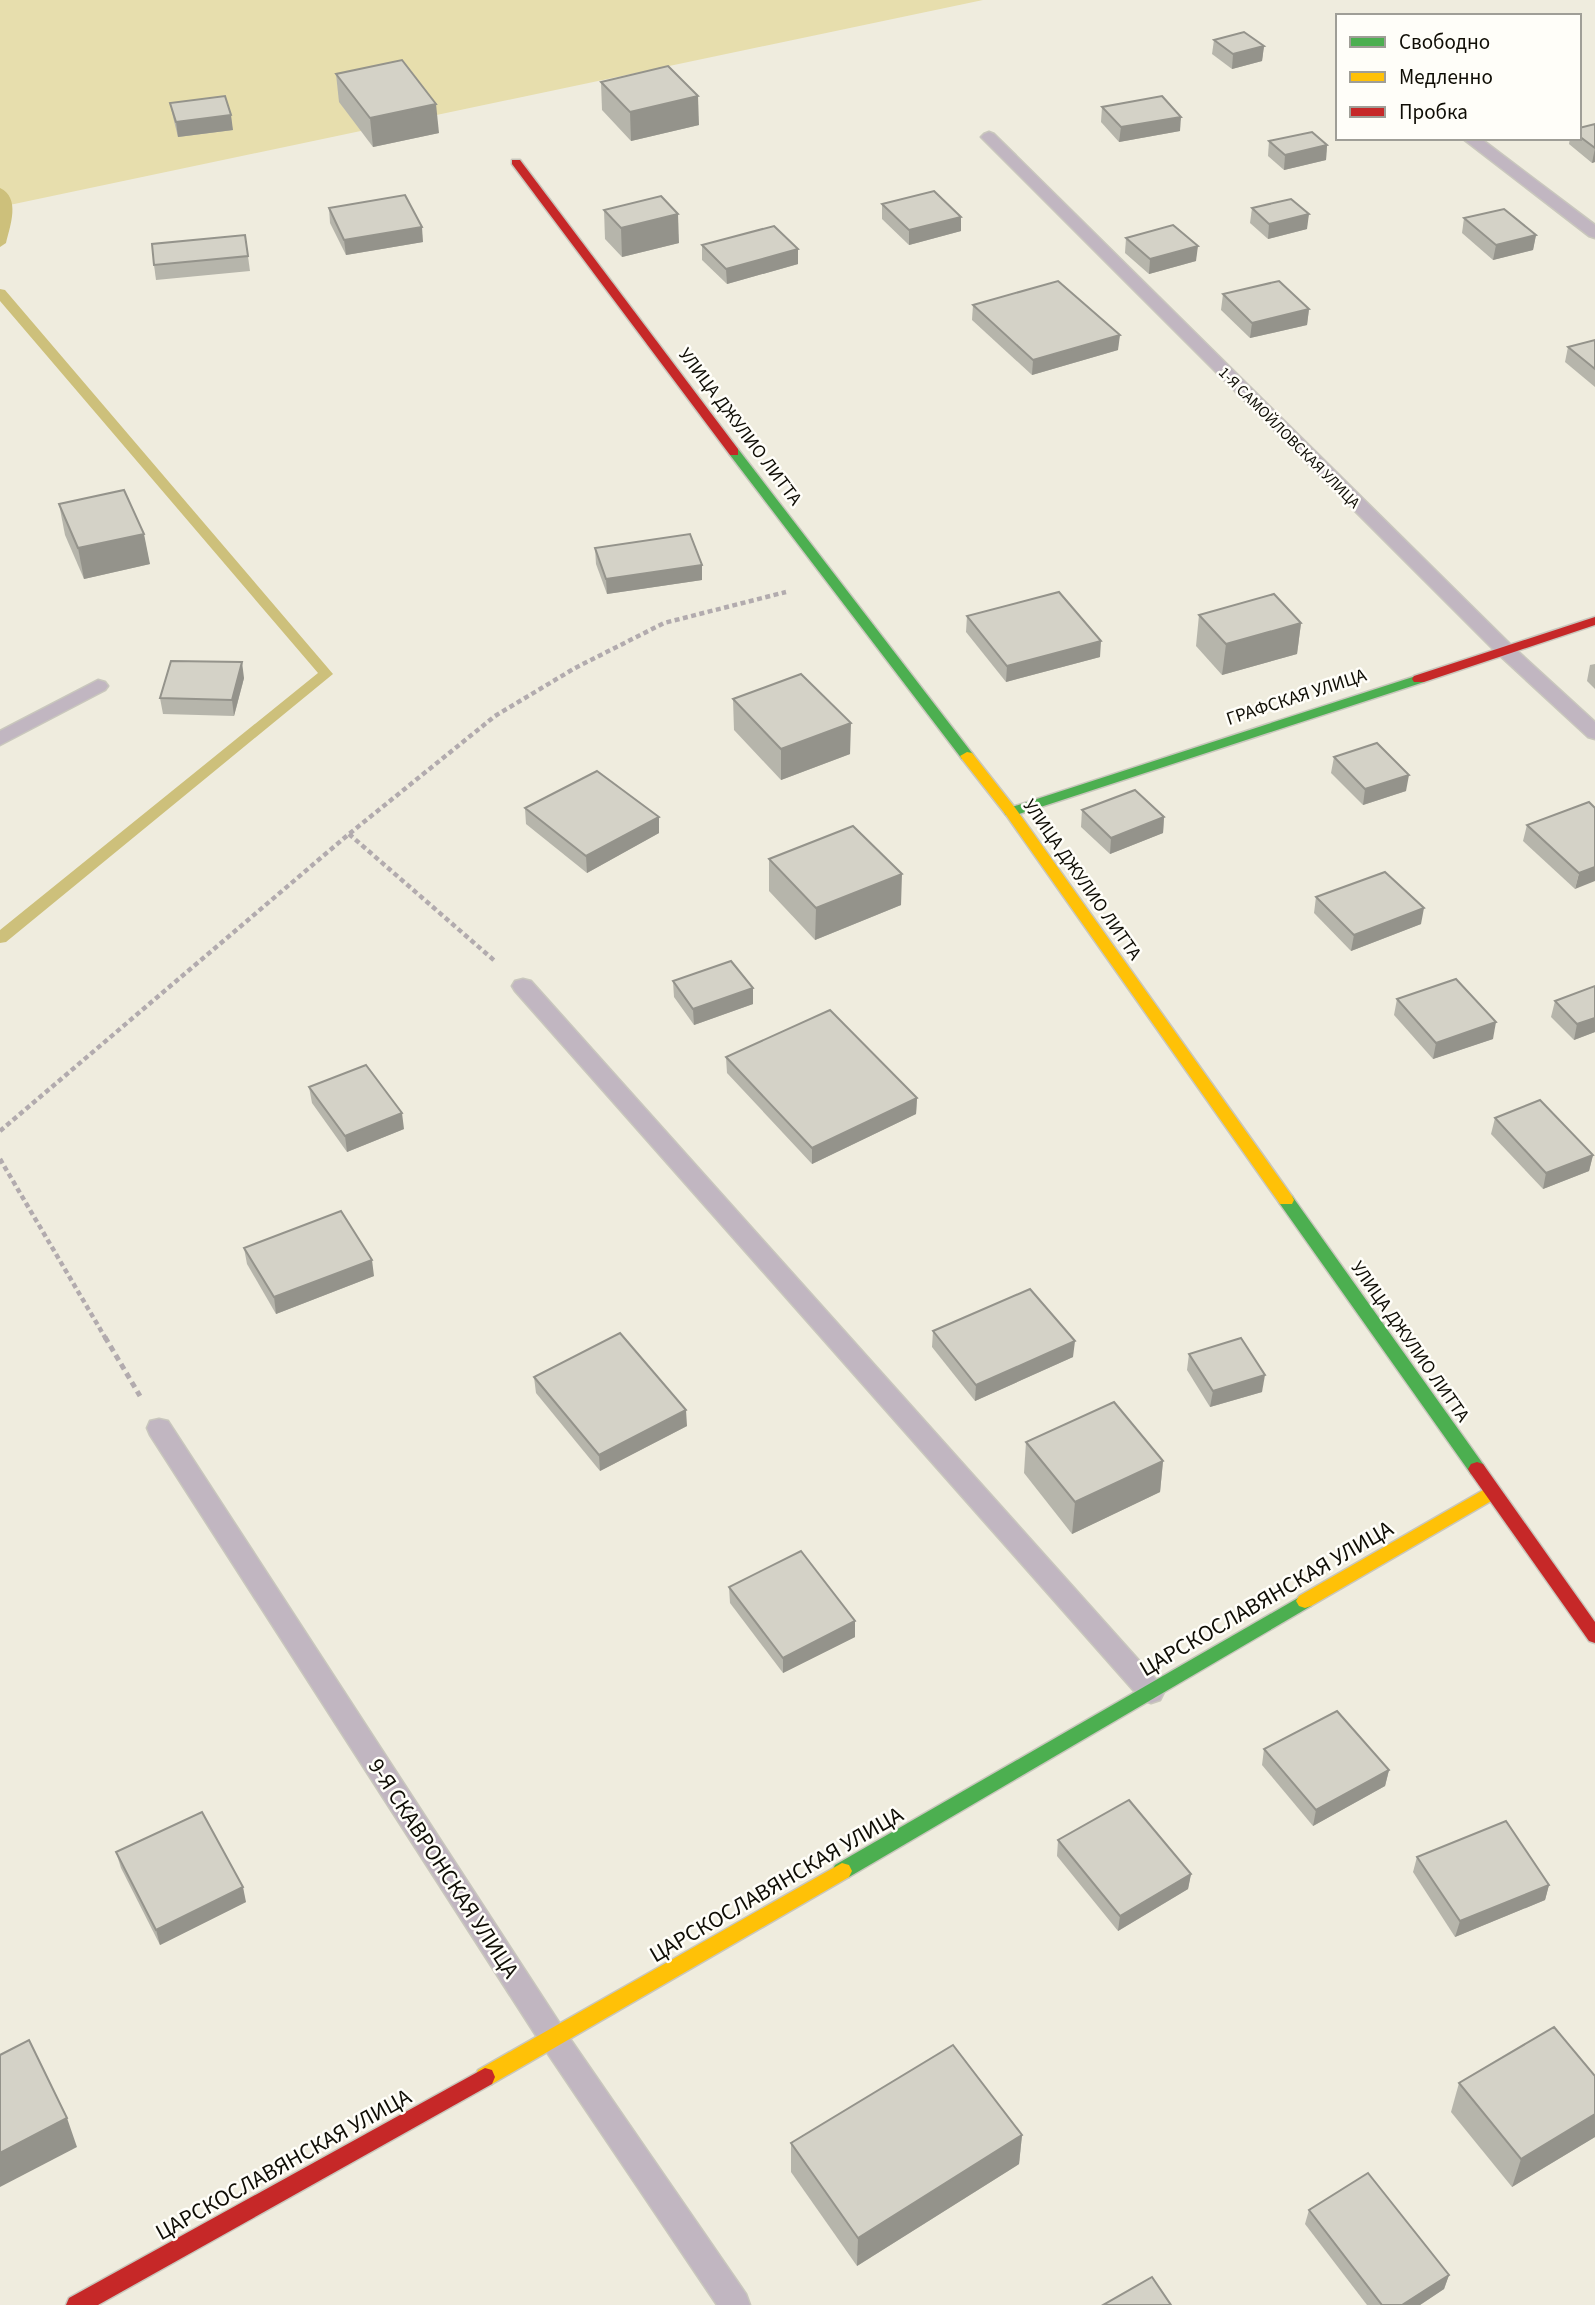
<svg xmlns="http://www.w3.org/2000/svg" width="1595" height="2305" font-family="'Source Sans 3',sans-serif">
	<rect width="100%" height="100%" fill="#efecde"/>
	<path fill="#e7dead" d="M0,0H983L0,207Z"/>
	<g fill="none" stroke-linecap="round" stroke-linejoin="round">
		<g fill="#cdc07b" fill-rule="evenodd">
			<path d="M0,188C21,198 10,226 6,243L0,247Z"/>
			<path d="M0,289L5,290L333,674L6,942L0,943V930L318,673L0,301Z"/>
		</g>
		<g stroke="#c9c7bd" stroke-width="3">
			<g id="lane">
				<path d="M989,132L994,134L1511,645L1595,722V739L1588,737L1497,653L981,137L984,134Z"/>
				<path d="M1462,138H1480L1595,225V238L1589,236Z"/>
				<path d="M98,680L105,682L108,686L105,690L0,745V731Z"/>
				<path d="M523,979L531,981L1160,1684L1164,1692L1160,1700L1151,1703L1142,1700L515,991L512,986L515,981Z"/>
				<path d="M159,1419L168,1421L564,2030L746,2294L750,2305H717L544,2048L150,1435L147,1428L150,1421Z"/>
			</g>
		</g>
		<g stroke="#c9c7bd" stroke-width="3">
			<g id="fast">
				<path d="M734,448L738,449L972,753L974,756L972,759H962L730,455V449Z"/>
				<path d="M1419,675L1424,676V682L1016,815H1006L1004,812L1006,809Z"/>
				<path d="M1286,1194L1292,1196L1483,1464L1486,1469L1483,1474H1471L1280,1204L1278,1200L1280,1196Z"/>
				<path d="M1305,1594L1311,1596L1314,1601L1311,1606L849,1877L842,1879L835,1877L832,1871L835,1865Z"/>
			</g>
		</g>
		<g stroke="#c9c7bd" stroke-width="3">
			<g id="slow">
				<path d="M967,752L972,753L1016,809L1292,1196L1294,1200L1292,1204H1280L1006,815L962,759L960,756Z"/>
				<path d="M1492,1485L1498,1487L1501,1492L1498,1497L1311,1606L1305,1608L1299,1606L1296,1601L1299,1596Z"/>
				<path d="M842,1863L849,1865L852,1871L849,1877L492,2084L485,2086L478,2084L475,2077L478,2070Z"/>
			</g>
		</g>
		<g stroke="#c9c7bd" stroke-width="3">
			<g id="jam">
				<path d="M512,160H520L738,449V455H730L512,164Z"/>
				<path d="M1595,617V625L1424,682H1414L1412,679L1414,676Z"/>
				<path d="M1477,1462L1483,1464L1595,1622V1643L1589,1641L1471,1474L1468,1469L1471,1464Z"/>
				<path d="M485,2068L492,2070L495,2077L492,2084L98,2305H66L69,2298Z"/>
			</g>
		</g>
		<g stroke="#b2abae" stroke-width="4.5" stroke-dasharray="5 3.5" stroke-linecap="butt">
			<path d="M349,834L496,962"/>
			<path d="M0,1131L349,834L495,716L575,668L664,623L786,592"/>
			<path d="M0,1159L106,1339"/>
		</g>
		<path stroke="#b2abae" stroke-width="5" stroke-dasharray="6 4.5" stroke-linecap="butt" d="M105,1337L140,1396"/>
		<use href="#lane" fill="#c1b6c1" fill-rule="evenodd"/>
		<use href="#fast" fill="#4caf50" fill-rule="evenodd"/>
		<use href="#slow" fill="#ffc107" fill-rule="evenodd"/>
		<use href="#jam" fill="#c62828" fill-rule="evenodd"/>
	</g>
	<g fill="#b6b5ab">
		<path d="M1214,40L1264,46L1262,61L1232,69L1212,54Z"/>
		<path d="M336,74L439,133L373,147L339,102Z"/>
		<path d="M601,82L699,125L631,141L602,110Z"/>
		<path d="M170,103L233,130L178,137L173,117Z"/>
		<path d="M1102,107L1180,131L1119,142L1101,122Z"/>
		<path d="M1595,124V162L1592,163L1569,144L1570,138H1579V128Z"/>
		<path d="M1269,141L1327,145L1326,160L1284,170L1268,156Z"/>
		<path d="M882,204L961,231L909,245L882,219Z"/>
		<path d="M329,208L423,242L346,255L330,223Z"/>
		<path d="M1252,208L1307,229L1268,239L1250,223Z"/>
		<path d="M604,210L679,243L622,257L605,239Z"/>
		<path d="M1464,218L1536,235L1533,250L1493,260L1462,233Z"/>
		<path d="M245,235L250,271L156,280L154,265Z"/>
		<path d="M1126,238L1196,261L1149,274L1125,253Z"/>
		<path d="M702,245L798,264L727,284L702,260Z"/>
		<path d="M1223,294L1309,309L1307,325L1250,338L1221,310Z"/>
		<path d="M973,305L1118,350L1032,375L972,320Z"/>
		<path d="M1595,340V387L1565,362L1568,347Z"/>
		<path d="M59,504L150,564L84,579L65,535Z"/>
		<path d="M595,548L702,565V580L607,594L596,564Z"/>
		<path d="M1199,615L1301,623L1297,654L1222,675L1196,646Z"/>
		<path d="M967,616L1100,657L1006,682L966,632Z"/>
		<path d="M1595,664V689L1587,681L1590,665Z"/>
		<path d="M244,678L234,716L163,714L160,698Z"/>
		<path d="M733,699L850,754L781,780L734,730Z"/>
		<path d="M1334,757L1406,791L1363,805L1331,773Z"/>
		<path d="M525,808L659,817V833L587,873L526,824Z"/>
		<path d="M1595,808L1575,889L1523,841L1527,825Z"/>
		<path d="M1082,810L1164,817L1163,833L1110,854L1081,827Z"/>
		<path d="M769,859L901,905L815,940L769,891Z"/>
		<path d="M1316,897L1421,924L1351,951L1314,913Z"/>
		<path d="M673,981L753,1004L694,1025L674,997Z"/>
		<path d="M1595,986V1032L1574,1040L1551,1017L1555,1001Z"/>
		<path d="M1397,999L1493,1039L1433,1059L1394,1015Z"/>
		<path d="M726,1057L917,1098L916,1114L812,1164L727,1073Z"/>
		<path d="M309,1087L404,1129L347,1152L312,1103Z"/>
		<path d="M1495,1118L1593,1155L1589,1171L1543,1189L1491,1134Z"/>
		<path d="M244,1248L374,1276L276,1314L247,1264Z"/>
		<path d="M933,1331L1073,1357L975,1401L932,1347Z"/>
		<path d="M1189,1354L1262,1392L1210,1407L1187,1370Z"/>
		<path d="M534,1377L687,1426L600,1471L536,1393Z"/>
		<path d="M1026,1442L1163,1461L1160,1492L1072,1534L1024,1473Z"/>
		<path d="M729,1587L855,1637L783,1673L730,1603Z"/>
		<path d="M1264,1749L1389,1770L1385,1786L1313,1826L1262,1765Z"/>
		<path d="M1058,1840L1191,1874L1188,1889L1118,1931L1057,1856Z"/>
		<path d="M116,1852L246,1902L160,1945L121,1868Z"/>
		<path d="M1417,1857L1549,1885L1545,1900L1455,1937L1413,1872Z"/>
		<path d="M1595,2076V2137L1512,2187L1451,2112L1459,2083Z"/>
		<path d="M1022,2135L1019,2164L857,2266L791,2172V2143Z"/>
		<path d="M1309,2210L1449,2275L1444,2289L1420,2305H1367L1305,2224Z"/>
	</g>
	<g fill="#94938b">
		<path d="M1264,46L1262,61L1232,69L1233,54Z"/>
		<path d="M698,96L699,125L631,141L630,112Z"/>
		<path d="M436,104L439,133L373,147L370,118Z"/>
		<path d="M231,115L233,130L178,137L176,122Z"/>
		<path d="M1181,117L1180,131L1119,142L1121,127Z"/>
		<path d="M1327,145L1326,160L1284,170L1285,155Z"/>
		<path d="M1595,148V162L1592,163Z"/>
		<path d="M678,214L679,243L622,257L621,228Z"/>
		<path d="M1309,214L1307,229L1268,239L1269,224Z"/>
		<path d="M961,217V231L909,245V230Z"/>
		<path d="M422,227L423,242L346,255L344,240Z"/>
		<path d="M1536,235L1533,250L1493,260L1496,245Z"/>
		<path d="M1198,246L1196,261L1149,274L1150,259Z"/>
		<path d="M798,249V264L727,284L726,269Z"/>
		<path d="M1309,309L1307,325L1250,338L1252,323Z"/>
		<path d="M1120,335L1118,350L1032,375L1033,360Z"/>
		<path d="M144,534L150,564L84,579L78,548Z"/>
		<path d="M702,565V580L607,594L606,579Z"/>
		<path d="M1301,623L1297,654L1222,675L1226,644Z"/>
		<path d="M1101,641L1100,657L1006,682L1007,666Z"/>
		<path d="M242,662L244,678L234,716L232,700Z"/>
		<path d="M851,723L850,754L781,780V749Z"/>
		<path d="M1409,775L1406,791L1363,805L1365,789Z"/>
		<path d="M659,817V833L587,873L586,856Z"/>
		<path d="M1164,817L1163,833L1110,854L1111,838Z"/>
		<path d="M1595,867V881L1575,889L1579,873Z"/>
		<path d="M902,874L901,905L815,940L816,908Z"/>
		<path d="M1424,908L1421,924L1351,951L1354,935Z"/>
		<path d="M753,988V1004L694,1025L693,1009Z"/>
		<path d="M1595,1018V1032L1574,1040L1577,1024Z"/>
		<path d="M1496,1022L1493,1039L1433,1059L1436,1043Z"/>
		<path d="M917,1098L916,1114L812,1164V1148Z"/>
		<path d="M402,1113L404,1129L347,1152L345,1136Z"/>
		<path d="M1593,1155L1589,1171L1543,1189L1546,1173Z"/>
		<path d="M372,1260L374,1276L276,1314L274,1297Z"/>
		<path d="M1075,1341L1073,1357L975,1401L976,1385Z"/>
		<path d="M1265,1375L1262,1392L1210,1407L1213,1391Z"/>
		<path d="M686,1410L687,1426L600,1471L599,1455Z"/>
		<path d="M1163,1461L1160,1492L1072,1534L1075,1502Z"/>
		<path d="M855,1621V1637L783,1673V1658Z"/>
		<path d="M1389,1770L1385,1786L1313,1826L1316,1810Z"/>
		<path d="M1191,1874L1188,1889L1118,1931L1120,1916Z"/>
		<path d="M1549,1885L1545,1900L1455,1937L1460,1921Z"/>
		<path d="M243,1887L246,1902L160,1945L156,1930Z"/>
		<path d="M1595,2114V2137L1512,2187L1521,2159Z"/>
		<path d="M67,2118L77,2147L0,2187V2153Z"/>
		<path d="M1022,2135L1019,2164L857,2266L858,2238Z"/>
		<path d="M1449,2275L1444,2289L1420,2305H1402Z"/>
	</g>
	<g fill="#d4d2c7" stroke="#94938b" stroke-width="2">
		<path d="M1244,32L1264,46L1233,54L1214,40Z"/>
		<path d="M402,60L436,104L370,118L336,74Z"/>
		<path d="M668,66L698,96L630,112L601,82Z"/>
		<path d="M225,96L231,115L176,122L170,103Z"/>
		<path d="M1162,96L1181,117L1121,127L1102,107Z"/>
		<path d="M1595,124V148L1579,136V128Z"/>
		<path d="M1312,132L1327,145L1285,155L1269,141Z"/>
		<path d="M934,191L961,217L909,230L882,204Z"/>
		<path d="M405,195L422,227L344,240L329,208Z"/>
		<path d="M661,196L678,214L621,228L604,210Z"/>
		<path d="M1291,199L1309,214L1269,224L1252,208Z"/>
		<path d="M1504,209L1536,235L1496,245L1464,218Z"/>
		<path d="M1173,225L1198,246L1150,259L1126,238Z"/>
		<path d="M774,226L798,249L726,269L702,245Z"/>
		<path d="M245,235L248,256L154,265L152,244Z"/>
		<path d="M1058,281L1120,335L1033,360L973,305Z"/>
		<path d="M1279,281L1309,309L1252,323L1223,294Z"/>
		<path d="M1595,340V369L1568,347Z"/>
		<path d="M124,490L144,534L78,548L59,504Z"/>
		<path d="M690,534L702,565L606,579L595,548Z"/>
		<path d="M1059,592L1101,641L1007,666L967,616Z"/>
		<path d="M1274,594L1301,623L1226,644L1199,615Z"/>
		<path d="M171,661L242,662L232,700L160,698Z"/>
		<path d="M801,674L851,723L781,749L733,699Z"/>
		<path d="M1377,743L1409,775L1365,789L1334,757Z"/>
		<path d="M597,771L659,817L586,856L525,808Z"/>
		<path d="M1135,790L1164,817L1111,838L1082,810Z"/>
		<path d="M1589,802L1595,808V867L1579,873L1527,825Z"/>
		<path d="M853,826L902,874L816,908L769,859Z"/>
		<path d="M1385,872L1424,908L1354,935L1316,897Z"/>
		<path d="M731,961L753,988L693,1009L673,981Z"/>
		<path d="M1456,979L1496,1022L1436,1043L1397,999Z"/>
		<path d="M1595,986V1018L1577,1024L1555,1001Z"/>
		<path d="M830,1010L917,1098L812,1148L726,1057Z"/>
		<path d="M366,1065L402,1113L345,1136L309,1087Z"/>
		<path d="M1540,1100L1593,1155L1546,1173L1495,1118Z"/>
		<path d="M341,1211L372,1260L274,1297L244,1248Z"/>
		<path d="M1030,1289L1075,1341L976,1385L933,1331Z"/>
		<path d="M620,1333L686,1410L599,1455L534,1377Z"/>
		<path d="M1241,1338L1265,1375L1213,1391L1189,1354Z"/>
		<path d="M1114,1402L1163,1461L1075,1502L1026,1442Z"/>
		<path d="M801,1551L855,1621L783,1658L729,1587Z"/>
		<path d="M1337,1711L1389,1770L1316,1810L1264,1749Z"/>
		<path d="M1129,1800L1191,1874L1120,1916L1058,1840Z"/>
		<path d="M202,1812L243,1887L156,1930L116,1852Z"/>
		<path d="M1506,1821L1549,1885L1460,1921L1417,1857Z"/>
		<path d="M1554,2027L1595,2076V2114L1521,2159L1459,2083Z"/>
		<path d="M29,2040L67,2118L0,2153V2055Z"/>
		<path d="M953,2045L1022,2135L858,2238L791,2143Z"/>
		<path d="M1368,2173L1449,2275L1402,2305H1382L1309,2210Z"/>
		<path d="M1152,2277L1171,2305H1103Z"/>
	</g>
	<g text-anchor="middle" stroke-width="5" stroke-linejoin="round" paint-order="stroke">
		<g font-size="16" fill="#0f0d05" stroke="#fffef9">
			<text transform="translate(1290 437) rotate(45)" y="6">1-Я САМОЙЛОВСКАЯ УЛИЦА</text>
		</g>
		<g font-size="19" fill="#0f0d05" stroke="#fffef9">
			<text transform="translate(741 426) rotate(53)" y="7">УЛИЦА ДЖУЛИО ЛИТТА</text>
			<text transform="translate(1296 696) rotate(-18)" y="7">ГРАФСКАЯ УЛИЦА</text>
			<text transform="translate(1083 879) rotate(55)" y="7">УЛИЦА ДЖУЛИО ЛИТТА</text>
			<text transform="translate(1411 1341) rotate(55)" y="7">УЛИЦА ДЖУЛИО ЛИТТА</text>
		</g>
		<g font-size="23" fill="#0f0d05" stroke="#fffef9">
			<text transform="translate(1266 1598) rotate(-30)" y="8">ЦАРСКОСЛАВЯНСКАЯ УЛИЦА</text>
			<text transform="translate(444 1868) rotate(57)" y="8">9-Я СКАВРОНСКАЯ УЛИЦА</text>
			<text transform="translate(776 1884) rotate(-30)" y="8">ЦАРСКОСЛАВЯНСКАЯ УЛИЦА</text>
			<text transform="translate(283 2164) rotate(-29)" y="8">ЦАРСКОСЛАВЯНСКАЯ УЛИЦА</text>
		</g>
	</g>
	<rect x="1336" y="14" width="245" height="126" fill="#fffef9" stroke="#9f9e97" stroke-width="2"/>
	<rect x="1350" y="37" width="35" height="10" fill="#4caf50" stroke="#9f9e97" stroke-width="2"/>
	<text x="1399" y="49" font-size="21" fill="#0f0d05">Свободно</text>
	<rect x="1350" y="72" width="35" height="10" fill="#ffc107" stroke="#9f9e97" stroke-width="2"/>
	<text x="1399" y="84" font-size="21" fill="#0f0d05">Медленно</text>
	<rect x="1350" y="107" width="35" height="10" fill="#c62828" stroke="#9f9e97" stroke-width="2"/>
	<text x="1399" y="119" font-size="21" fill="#0f0d05">Пробка</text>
</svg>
